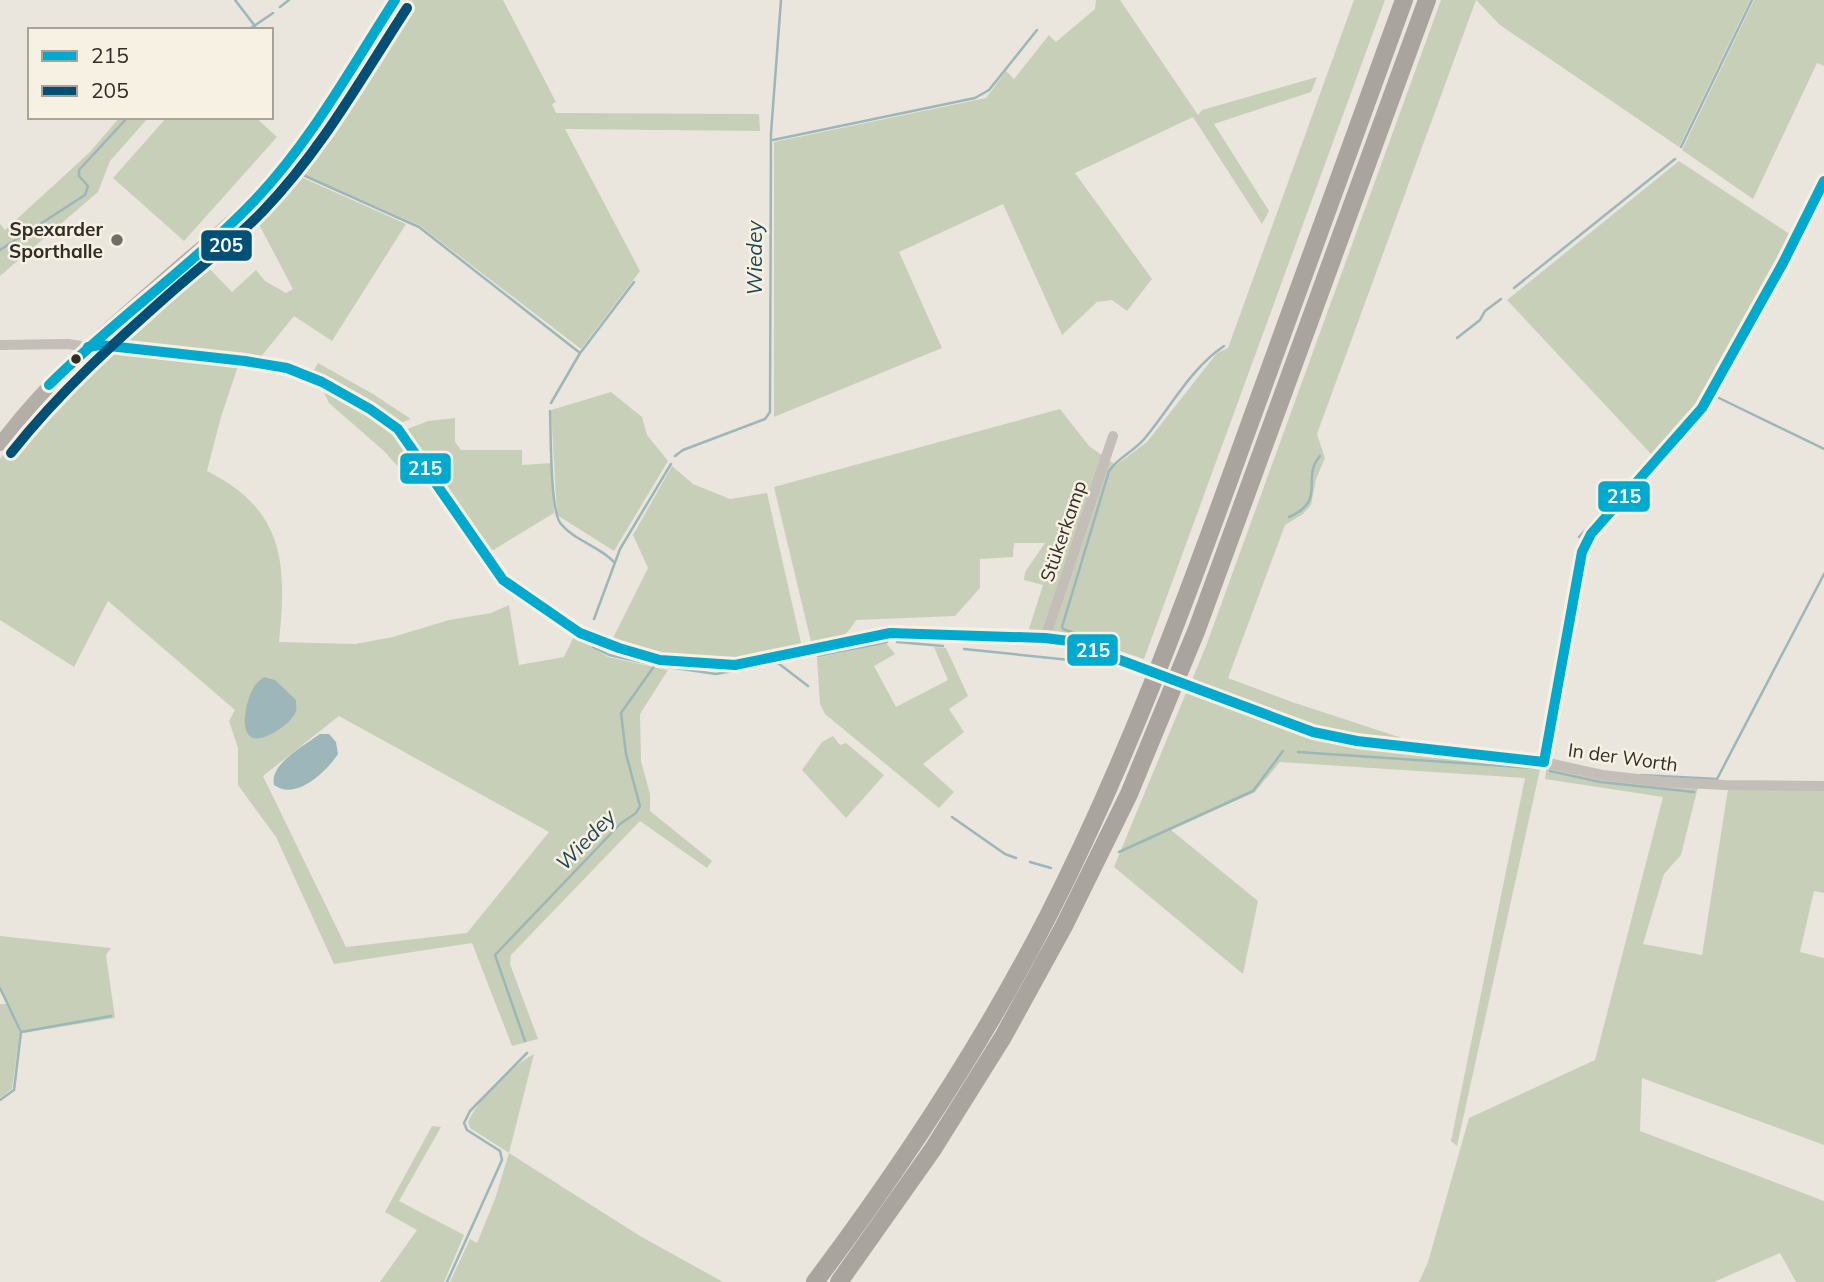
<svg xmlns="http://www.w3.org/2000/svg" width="1824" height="1282" font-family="Mulish,sans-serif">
	<rect width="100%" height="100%" fill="#eae6dd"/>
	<g fill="#c8cfb8" fill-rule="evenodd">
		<path d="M408,0H503L556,102L552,104L556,113L759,114L760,131L565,129L640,271L581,349L419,225L294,170Z"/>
		<path d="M1096,0H1120L1198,115L1202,110L1317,77L1311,92L1214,124L1269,211L1262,224L1193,117L1075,173L1152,279L1127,311L1112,300L1097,302L1062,335L1003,204L899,252L942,348L774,417V142L986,98L1006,71L1014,79L1049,35L1056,42L1095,9Z"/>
		<path d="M1354,0H1385L1144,659L1065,633L1028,632L1043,585L1024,580L1025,572L1045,543H1014L1013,557L980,559V588L955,616L856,620C846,639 832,641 812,646L774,487L1060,409L1089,446L1116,465L1147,442L1217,353L1228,348Z"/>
		<path d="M1441,0H1750L1679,147L1500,25L1476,0L1317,434L1325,458L1316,479L1311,505L1303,514L1285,525L1228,678L1292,702L1402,738V742L1315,728L1192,680L1206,646Z"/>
		<path d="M1754,0H1824V66L1817,63L1753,199L1682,150Z"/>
		<path d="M120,117H149L110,161L98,192L0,276V224L5,230L90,152Z"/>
		<path d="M167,117H255L277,137L184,241L113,178Z"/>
		<path d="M1679,161L1791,235L1709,385L1697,404L1652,455L1507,300Z"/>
		<path d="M292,173L406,224L332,341L294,316L259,359L118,342L114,339V335L180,278L183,281L203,262L232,292L256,270L265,281L286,293L293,289L254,215Z"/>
		<path d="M97,350H119L238,366L221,417L207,471C285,510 287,564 279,642L355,644L393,637L449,620L491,613L509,605L519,665L564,657L574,636L608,657L668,670L640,714L641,761L650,794V811L712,861L707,868L640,821L511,955L510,964L538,1039L512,1046L472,943L334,964L276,837L238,785V748L229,721L235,710L108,601L74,667L0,620V459L35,414ZM339,716L549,832L467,933L346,947L263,776Z"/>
		<path d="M318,363L373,394L411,419L398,424L374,406L312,373Z"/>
		<path d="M321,386L369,413L395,432L427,480L416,487L384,451L329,403Z"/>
		<path d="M611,392L642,417L647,435L668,461L614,551L557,515L551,410Z"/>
		<path d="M455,418V442L461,450H522V465L552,463L554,513L490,552L405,430L428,421Z"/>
		<path d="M672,466L693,484L730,499L767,493L802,647C771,651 740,658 709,657C675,656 644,648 612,640L648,568L633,535Z"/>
		<path d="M886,643L895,654L874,666L896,707L948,680L934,647L946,648L968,696L949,709L964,732L923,764L954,792L939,808L825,714L820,704L817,658Z"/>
		<path d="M1186,693L1312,738L1357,745L1541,765L1457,1146L1451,1141L1525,778L1280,762L1255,792L1171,830L1258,901L1243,974L1114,867Z"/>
		<path d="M833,736L840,745L846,743L884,775L846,818L802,770L822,742Z"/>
		<path d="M1547,767L1698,787L1681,855L1664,874L1643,944L1702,955L1728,789H1824V893L1814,891L1800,952L1824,958V1145L1642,1078L1640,1131L1824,1201V1282H1796L1780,1253L1714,1282H1419L1428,1262L1469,1118L1595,1060L1663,797L1545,779Z"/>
		<path d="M0,936L111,948L106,955L115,1018L23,1033L0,986Z"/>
		<path d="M7,1004L20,1033L12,1089L0,1098V1004Z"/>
		<path d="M534,1054L509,1153L640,1236L723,1282H450L470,1239L477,1243L495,1199L509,1153L470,1128L468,1122C479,1098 511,1066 534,1054Z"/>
		<path d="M432,1126L441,1127L399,1201L464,1235L444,1282H380L417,1230L385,1212Z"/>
	</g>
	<g fill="#9cb6b9">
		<path d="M264,677L275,680L296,700C296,701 297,710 296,711C293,723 262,744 251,737C238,728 248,694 256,684C258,681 262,679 264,677Z"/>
		<path d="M320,734H329L336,742L338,754C326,772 296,801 274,785C269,764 305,745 320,734Z"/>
	</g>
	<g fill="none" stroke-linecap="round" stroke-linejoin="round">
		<g stroke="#9cb6b9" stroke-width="2.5">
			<path d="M235,0L255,26"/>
			<path d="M280,7L289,0"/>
			<path d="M248,30L273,13"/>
			<path d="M773,140L975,98L989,90L1037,30"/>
			<path d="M1681,147L1752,0"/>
			<path d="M294,171L419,227L580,353L551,403"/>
			<path d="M0,250L85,195L88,186L79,176V170L128,117"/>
			<path d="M1514,288L1675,159"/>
			<path d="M1457,338L1480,320L1485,311L1501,299"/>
			<path d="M581,352L634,282"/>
			<path d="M1719,398L1824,449"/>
			<path d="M550,411C551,432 550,513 561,524C575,541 599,546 614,562"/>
			<path d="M675,456L683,450L765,419L770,412L771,133L781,0"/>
			<path d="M1289,517C1328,500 1300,479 1320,456"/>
			<path d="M1579,537L1644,466"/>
			<path d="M594,619L620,549L671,464"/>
			<path d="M1080,635L1063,629L1062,627L1109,471C1118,457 1135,451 1145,438C1171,407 1190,369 1224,346"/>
			<path d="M897,642L943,646"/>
			<path d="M593,647L609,655L655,665L716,674L778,663L808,686"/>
			<path d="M632,647C673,657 714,662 756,656"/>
			<path d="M964,649L1070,660L1075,657"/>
			<path d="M818,656L887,642"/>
			<path d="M1557,664L1573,575"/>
			<path d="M1298,752L1535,768"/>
			<path d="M1550,771L1600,782L1694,792"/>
			<path d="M1641,775L1717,779L1824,574"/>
			<path d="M952,817L1005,854L1016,858"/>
			<path d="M1119,852L1253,791L1283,751"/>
			<path d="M1030,862L1051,868"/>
			<path d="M0,988L21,1032L14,1090L0,1100"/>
			<path d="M21,1032L111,1016"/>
			<path d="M525,1041L495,955L620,824L636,813L640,806L626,754L621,713L655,665"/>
			<path d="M447,1282L502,1160L500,1151L467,1130L464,1123L470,1111L527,1053"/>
		</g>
		<g stroke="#c3beb7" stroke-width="10">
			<path d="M0,345L68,344L88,347L100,345L141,349L287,368L322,382L370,409L398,429L492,567L503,580L523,595L580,633L619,648L660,660L712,665H735L890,633L1045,638L1088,646L1127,661"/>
			<path d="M1045,638L1113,436"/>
			<path d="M1206,693L1313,732L1357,741L1544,762L1602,775L1665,782L1725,785L1824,786"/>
			<path d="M1544,762L1582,552L1591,534L1702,408L1783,263L1824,181"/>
		</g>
		<path stroke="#b3aea7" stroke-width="14" d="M0,444C51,376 116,322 180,266C206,244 232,223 255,199C311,140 351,68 395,0"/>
		<g stroke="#a9a49d" stroke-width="18">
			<path d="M815,1282C902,1166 982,1045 1048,916C1126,763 1185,603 1243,442C1297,295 1350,147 1404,0"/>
			<path d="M839,1282L933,1149L1003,1037L1064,926L1129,794L1197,629L1427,0"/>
		</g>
		<path stroke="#c3beb7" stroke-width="10" d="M1127,661L1206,693"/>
		<g stroke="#f7f1e4" stroke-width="16">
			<g id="bus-1">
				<path d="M88,347L100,345L245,361L287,368L322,382L370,409L398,429L503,580L580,633L619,648L660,660L735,665L890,633L1045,638L1069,641L1313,732L1357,741L1544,762L1582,552L1591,534L1702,408L1783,263L1824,181"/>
				<path d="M49,385C114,320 191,267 255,200C311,141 351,68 395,0"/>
			</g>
		</g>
		<g stroke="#f7f1e4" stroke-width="16">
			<path id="bus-2" d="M11,453C60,391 117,340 176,288C205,263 236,239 263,211C321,151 362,77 407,8"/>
		</g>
		<use href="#bus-1" stroke="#00a9ce" stroke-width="10"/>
		<use href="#bus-2" stroke="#004f76" stroke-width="10"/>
	</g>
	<circle fill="#726d66" stroke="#f7f1e4" stroke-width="2.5" cx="117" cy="240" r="7"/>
	<circle fill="#322c26" stroke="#f7f1e4" stroke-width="2.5" cx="76" cy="359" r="6"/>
	<g text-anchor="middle" stroke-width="5" stroke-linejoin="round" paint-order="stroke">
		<g font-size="19" font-weight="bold" fill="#322c26" stroke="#f7f1e4" text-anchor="end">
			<text x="103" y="236">Spexarder<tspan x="103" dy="22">Sporthalle</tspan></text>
		</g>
		<g font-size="19" fill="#322c26" stroke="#f7f1e4">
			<text transform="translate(1063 531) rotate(-71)" y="7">Stükerkamp</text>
			<text transform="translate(1623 757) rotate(8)" y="7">In der Worth</text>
		</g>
		<g font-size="21" font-style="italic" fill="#1f4650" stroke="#f7f1e4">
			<text transform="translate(755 258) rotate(-90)" y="7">Wiedey</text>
			<text transform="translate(586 840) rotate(-46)" y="7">Wiedey</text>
		</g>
	</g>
	<g stroke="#f7f1e4" stroke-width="2.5">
		<rect x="200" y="229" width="53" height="33" rx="7" fill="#004f76"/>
		<rect x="399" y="452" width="53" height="33" rx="7" fill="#00a9ce"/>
		<rect x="1597" y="480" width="54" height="33" rx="7" fill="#00a9ce"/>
		<rect x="1066" y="633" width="53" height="34" rx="7" fill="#00a9ce"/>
	</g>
	<g font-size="19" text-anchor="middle" font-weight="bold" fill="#fff">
		<text x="226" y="252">205</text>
		<text x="425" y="475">215</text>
		<text x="1624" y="503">215</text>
		<text x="1093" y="657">215</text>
	</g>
	<rect x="28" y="28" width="245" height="91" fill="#f7f1e4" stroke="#a8a298" stroke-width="2"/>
	<rect x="42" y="51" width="35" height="10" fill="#00a9ce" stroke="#a8a298" stroke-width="2"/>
	<text x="91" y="63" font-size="21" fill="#322c26">215</text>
	<rect x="42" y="86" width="35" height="10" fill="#004f76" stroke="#a8a298" stroke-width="2"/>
	<text x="91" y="98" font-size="21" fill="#322c26">205</text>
</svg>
